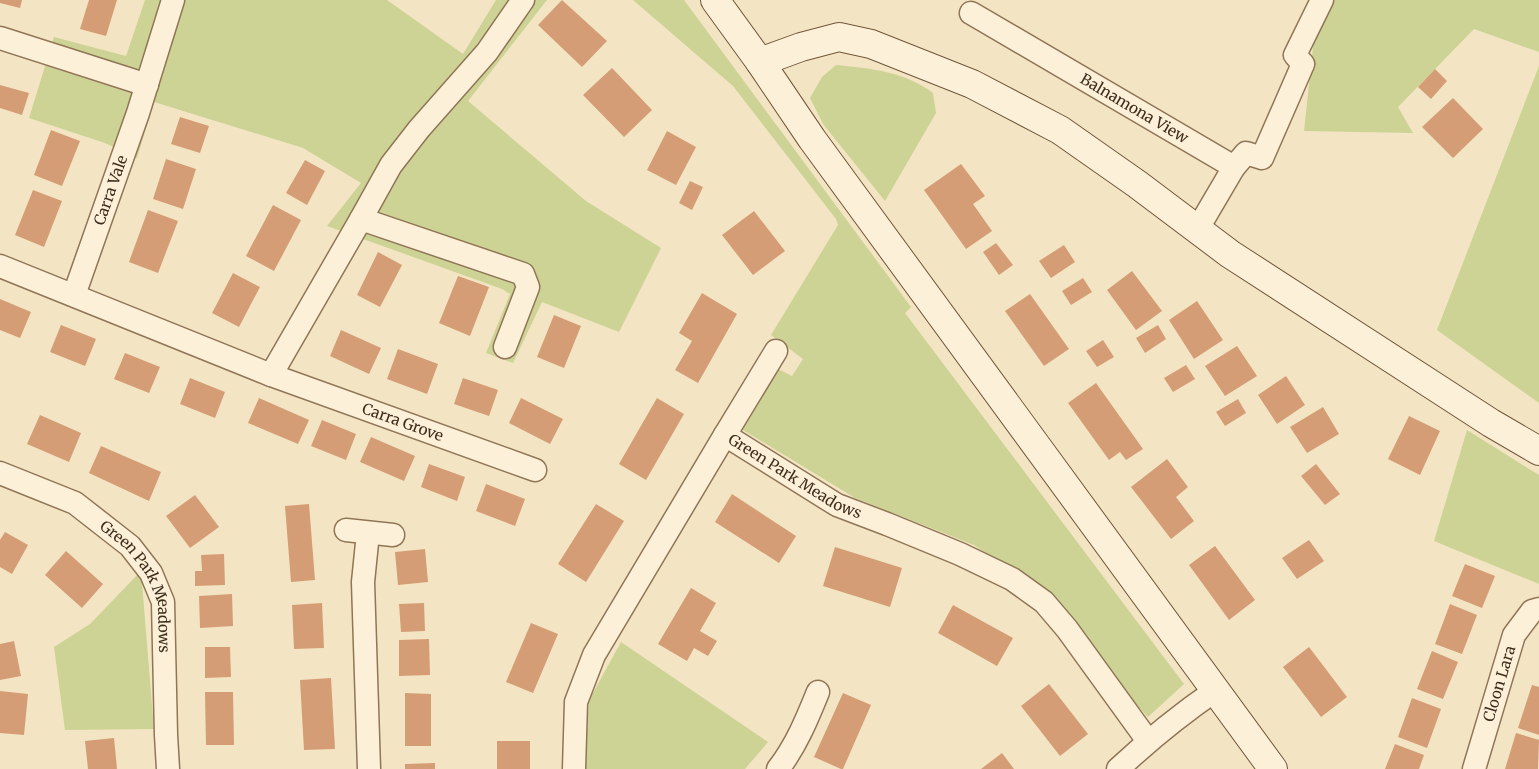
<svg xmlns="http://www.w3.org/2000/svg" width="1539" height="769" font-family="Merriweather,serif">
	<rect width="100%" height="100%" fill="#f3e5c3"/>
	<g fill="#ccd395">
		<path d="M145,0H387L463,54L496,0H547L468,101L586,201L661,248L619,332L542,302L513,363L486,353L510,294L502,289L327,226L361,183L303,148L154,102L137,158L105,143L29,118L54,37L126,56Z"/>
		<path d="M633,0H684L911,307L905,313L1184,684L1148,717L1137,705L1066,612L1033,585L974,545L855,498L738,427L774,367L792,376L803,359L771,335L838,225L836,219L733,86Z"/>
		<path d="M1318,0H1539V52L1474,29L1398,107L1413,133L1304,131Z"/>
		<path d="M836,65C869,68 906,72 933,93L936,113L885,201L823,124L810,98L822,77Z"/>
		<path d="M1539,66V403L1437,330Z"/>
		<path d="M1467,430L1539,475V584L1434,541Z"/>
		<path d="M141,571L154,729L65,730L54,647L90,624Z"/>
		<path d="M621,642L768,742L745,769H586L585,757L589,700Z"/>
	</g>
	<g fill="#d59d75">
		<path d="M0,0H22L20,8L0,3Z"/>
		<path d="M89,0H117L106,36L80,29Z"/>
		<path d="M562,0L607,41L582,67L538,25Z"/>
		<path d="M612,68L652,110L624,137L583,95Z"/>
		<path d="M1435,69L1447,81L1431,99L1418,87Z"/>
		<path d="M0,85L29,93L22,115L0,108Z"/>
		<path d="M1453,98L1483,129L1453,158L1422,127Z"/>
		<path d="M180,117L209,126L200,153L171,144Z"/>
		<path d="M51,130L80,141L62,186L34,175Z"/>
		<path d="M667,131L696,147L676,185L647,170Z"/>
		<path d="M166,159L196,169L183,209L153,199Z"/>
		<path d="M305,160L325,171L307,205L286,193Z"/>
		<path d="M961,164L985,196L973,204L992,231L966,249L924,190Z"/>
		<path d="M690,181L703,187L692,210L679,203Z"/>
		<path d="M33,190L62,201L44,247L15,235Z"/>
		<path d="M273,205L301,220L274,271L246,256Z"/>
		<path d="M148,210L178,221L158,273L129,262Z"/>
		<path d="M754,211L785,251L753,275L722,235Z"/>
		<path d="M996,243L1013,265L999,275L983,252Z"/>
		<path d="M1064,245L1075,262L1051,278L1039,261Z"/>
		<path d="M378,252L402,265L380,307L357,295Z"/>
		<path d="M1132,271L1162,311L1136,330L1107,290Z"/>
		<path d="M233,273L260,287L239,327L212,313Z"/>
		<path d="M458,276L489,287L470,336L439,323Z"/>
		<path d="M1083,278L1092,292L1071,305L1062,291Z"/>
		<path d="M702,293L737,314L698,383L675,370L692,341L679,333Z"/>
		<path d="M1030,294L1069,349L1044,366L1005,311Z"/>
		<path d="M0,299L31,312L20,338L0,330Z"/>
		<path d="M1197,301L1223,340L1194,359L1169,320Z"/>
		<path d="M554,315L581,326L564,368L537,357Z"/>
		<path d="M61,325L96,339L85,366L50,352Z"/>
		<path d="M1158,325L1166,339L1145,353L1136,338Z"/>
		<path d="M341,330L381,348L369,374L330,356Z"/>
		<path d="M1103,340L1114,357L1097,367L1086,351Z"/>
		<path d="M1237,346L1257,376L1225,396L1205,366Z"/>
		<path d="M398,349L438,364L427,394L387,379Z"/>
		<path d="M125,353L160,367L149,393L114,379Z"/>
		<path d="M1186,365L1195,379L1173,392L1164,378Z"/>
		<path d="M1286,376L1305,405L1277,424L1258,395Z"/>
		<path d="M190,378L225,392L215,418L180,404Z"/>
		<path d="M463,378L498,390L489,416L454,404Z"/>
		<path d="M1096,383L1143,449L1126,460L1120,452L1109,460L1068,403Z"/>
		<path d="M259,398L309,420L298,444L248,423Z"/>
		<path d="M521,398L563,419L550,444L509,423Z"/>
		<path d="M657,398L684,414L646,480L619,464Z"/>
		<path d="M1238,399L1246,413L1225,426L1216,412Z"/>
		<path d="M1323,407L1339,434L1307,453L1290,427Z"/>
		<path d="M40,415L81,433L69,462L27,444Z"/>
		<path d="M1409,416L1440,431L1420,475L1388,459Z"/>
		<path d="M322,420L356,434L346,460L311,446Z"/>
		<path d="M371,437L415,456L404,481L360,462Z"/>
		<path d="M101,446L161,472L149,501L89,473Z"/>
		<path d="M1167,459L1188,487L1176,497L1194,521L1171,539L1131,487Z"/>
		<path d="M429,464L465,477L457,501L421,487Z"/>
		<path d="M1316,464L1340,494L1325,505L1301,476Z"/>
		<path d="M486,484L525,499L515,526L476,511Z"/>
		<path d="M732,494L796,536L779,563L715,522Z"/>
		<path d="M195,495L219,527L190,548L166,516Z"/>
		<path d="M309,504L315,580L291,582L285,506Z"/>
		<path d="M596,504L624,521L586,582L558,564Z"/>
		<path d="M5,532L28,545L12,574L0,567V540Z"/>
		<path d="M1309,540L1324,561L1297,579L1282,558Z"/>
		<path d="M1215,546L1255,600L1229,620L1189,565Z"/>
		<path d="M835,547L902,568L890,607L823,586Z"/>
		<path d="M425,549L428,582L398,585L395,552Z"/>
		<path d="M66,551L103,584L82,608L45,575Z"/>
		<path d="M224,554L225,585L195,586V571H202L201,555Z"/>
		<path d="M1465,564L1495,576L1482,608L1452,596Z"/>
		<path d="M691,588L716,603L700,631L717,641L708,656L694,648L687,661L658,644Z"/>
		<path d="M232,594L233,626L200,628L199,596Z"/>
		<path d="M322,603L324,648L294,649L292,605Z"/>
		<path d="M424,603L425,631L401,632L399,604Z"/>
		<path d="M1450,604L1477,615L1462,654L1435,644Z"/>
		<path d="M953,605L1013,638L997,666L938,633Z"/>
		<path d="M531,623L558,634L533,693L506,682Z"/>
		<path d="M429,639L430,675L399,676V640Z"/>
		<path d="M14,641L21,676L0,680V644Z"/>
		<path d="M205,647H230L231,677L205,678Z"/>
		<path d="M1309,647L1347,697L1321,717L1283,667Z"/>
		<path d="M1432,651L1458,662L1443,699L1417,689Z"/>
		<path d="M331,678L335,749L304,750L300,680Z"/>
		<path d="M1049,684L1088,734L1060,756L1021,706Z"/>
		<path d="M1532,685L1539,687V735L1518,728Z"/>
		<path d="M0,691L28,694L24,735L0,733Z"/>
		<path d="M205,692H233L234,745H206Z"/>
		<path d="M405,693L431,694V746H405Z"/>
		<path d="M843,693L871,705L843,769H841L814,757Z"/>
		<path d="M1412,698L1441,709L1427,748L1398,737Z"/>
		<path d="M1516,733L1539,740L1538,769H1505Z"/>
		<path d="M114,738L117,769H88L85,741Z"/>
		<rect x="497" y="741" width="33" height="28"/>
		<path d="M1395,744L1424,755L1419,769H1385Z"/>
		<path d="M1002,753L1014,769H981Z"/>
		<path d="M435,763V769H405V764Z"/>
	</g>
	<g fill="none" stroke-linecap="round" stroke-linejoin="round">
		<g stroke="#907557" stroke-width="25">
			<g id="minor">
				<path id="s1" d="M971,13L1234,167L1197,230"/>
				<path d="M0,38L147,85"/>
				<path d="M1234,167L1246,153L1262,158L1303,64L1295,55L1322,0"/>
				<path d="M361,219L523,274L528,287L505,347"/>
				<path id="s2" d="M0,266L271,375L535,470"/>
				<path id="s3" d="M74,295L138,113L173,0"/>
				<path d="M271,375L361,219L391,165L419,129L487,52L523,0"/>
				<path d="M725,435L776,351"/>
				<path id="s4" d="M0,473L75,503L130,546L151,573L163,602L166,735L168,769"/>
				<path d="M346,530L393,535"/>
				<path d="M368,533L363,582L369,769"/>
				<path id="s5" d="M574,769L576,702L594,655L725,435L837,505L887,524L960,554L1012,579L1044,602L1067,629L1148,741"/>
				<path d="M778,769C796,746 807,719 818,692"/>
				<path d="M1118,769C1149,740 1181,714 1216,690"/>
				<path id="s6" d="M1474,769L1514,635L1532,611L1539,609"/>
			</g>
		</g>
		<g stroke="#72563a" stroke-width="30">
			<g id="secondary">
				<path d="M715,0L760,62L812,139L1273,769"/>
				<path d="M760,62L801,47L839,37L871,44L972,84L1060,130L1137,184L1230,254L1491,423L1539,451"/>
			</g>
		</g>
		<use href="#minor" stroke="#fcf1d8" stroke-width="22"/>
		<use href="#secondary" stroke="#fcf1d8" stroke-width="28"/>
	</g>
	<g text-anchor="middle" stroke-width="4" stroke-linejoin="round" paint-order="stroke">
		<g font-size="15" fill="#3e2d1d" stroke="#f9eed4">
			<text dy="5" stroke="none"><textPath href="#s1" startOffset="189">Balnamona View</textPath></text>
			<text dy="5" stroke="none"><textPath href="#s3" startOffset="111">Carra Vale</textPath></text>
			<text dy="5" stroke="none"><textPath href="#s2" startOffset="432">Carra Grove</textPath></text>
			<text dy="5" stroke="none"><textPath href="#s5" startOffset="455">Green Park Meadows</textPath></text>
			<text dy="5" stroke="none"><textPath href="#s4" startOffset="191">Green Park Meadows</textPath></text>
			<text dy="5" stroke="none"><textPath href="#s6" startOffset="89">Cloon Lara</textPath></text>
		</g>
	</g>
</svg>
